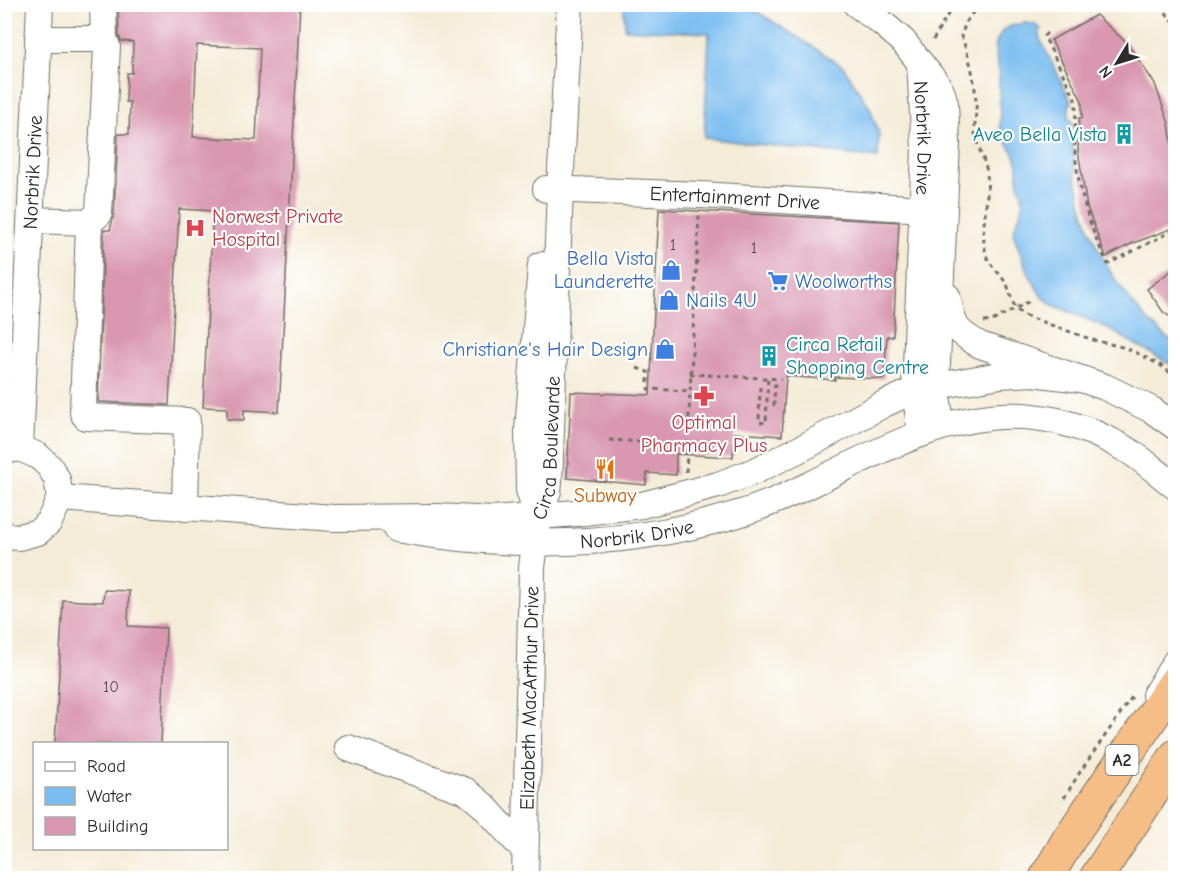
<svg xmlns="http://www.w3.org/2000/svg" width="1180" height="883" font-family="'Comic Neue',sans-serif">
	<rect width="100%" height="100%" fill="#fff"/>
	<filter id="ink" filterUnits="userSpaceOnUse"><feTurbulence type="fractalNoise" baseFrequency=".0167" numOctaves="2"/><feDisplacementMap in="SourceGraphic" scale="12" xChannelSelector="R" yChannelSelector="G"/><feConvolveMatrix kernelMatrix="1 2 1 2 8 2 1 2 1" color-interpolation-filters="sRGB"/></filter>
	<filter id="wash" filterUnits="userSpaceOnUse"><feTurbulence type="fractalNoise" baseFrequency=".008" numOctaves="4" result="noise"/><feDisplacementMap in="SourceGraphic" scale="24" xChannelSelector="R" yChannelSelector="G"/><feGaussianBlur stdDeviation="1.35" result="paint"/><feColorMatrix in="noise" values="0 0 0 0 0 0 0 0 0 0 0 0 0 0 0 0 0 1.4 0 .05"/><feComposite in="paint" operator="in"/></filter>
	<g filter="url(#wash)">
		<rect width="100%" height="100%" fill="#f4ecd7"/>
		<path fill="#bcd479" stroke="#748052" stroke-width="1.5" d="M9,4V5L5,102L4,5Z"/>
		<g fill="#7abdf0" stroke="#52748e" stroke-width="1.5">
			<path d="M624,5H747L843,66L870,108L879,134L878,158L704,138L709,33L625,29Z"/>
			<path d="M1024,23L1034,24L1041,29L1039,37L1072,103L1069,104V119L1072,120C1073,144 1073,168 1079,192C1091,251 1127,308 1175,344V367L1103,326L1051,304L1040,294L1026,268L1013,233L1023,206L1022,192L1018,184V164L1014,153L1004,138L1000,127L999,73L995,50L997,41L1002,31L1011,26Z"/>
		</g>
		<g id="blocks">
			<g fill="#d997b0" fill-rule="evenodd">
				<path d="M118,4H180V7L206,8V4H300L279,412L244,410V420L227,419V408L203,407L213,211L179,209L169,405L98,402L104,230H110L114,215L118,134H129L130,102H126L127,73H132L133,42L121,41L119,36ZM197,45L260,48L256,140L193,137Z"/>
				<path d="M1096,15L1127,43L1155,84L1169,124L1175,166L1171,211L1176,216V227L1131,244L1106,257L1087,207L1078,150L1079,118H1082V101L1051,40Z"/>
				<path d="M659,209L899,222L893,337L887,336L884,379L835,377V380L786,376L782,436L735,433L733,457L676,454V475L647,473L646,485L567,478L571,392L650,395Z"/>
				<path d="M1176,267V320L1164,313L1147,289Z"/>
				<path d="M104,590L129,591L128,626L166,628L161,744H55L63,600L103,602Z"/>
			</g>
		</g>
	</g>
	<g filter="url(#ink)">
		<use href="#blocks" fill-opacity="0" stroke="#716f67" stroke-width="1.5"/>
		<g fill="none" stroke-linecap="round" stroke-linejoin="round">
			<g stroke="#716f67" stroke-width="28">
				<g id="minor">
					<path d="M103,4L104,39"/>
					<path d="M856,4L882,23L903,41L937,84L942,93L945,104L947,143L936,385L941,426"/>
					<path id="s1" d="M920,64L925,148L915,390L921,434"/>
					<path id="s2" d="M546,189L701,195L924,209"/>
					<path d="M31,220L89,222L99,214L107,46L104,39H38"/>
					<path d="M89,222L83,413L86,417L187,421L185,508"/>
					<path d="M947,296C954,326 952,329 980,345L1105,387L1152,410L1176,427"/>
					<path id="s3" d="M20,448L40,4"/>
					<path d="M4,451L20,448L38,456L49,466L57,479L60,498L49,522L38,532L19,537L4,536"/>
					<path d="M60,498L334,518L438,517L493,520L576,513L642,505L718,485L755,471L806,446L884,404L915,390L1000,375L1032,373L1081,379"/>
					<path d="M538,518L529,490L528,430L541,265"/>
					<path id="s4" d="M396,529C509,549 627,548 738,514C778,502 816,482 854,463C952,416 1028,391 1129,451C1145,461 1160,475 1176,487"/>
					<path d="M1155,695L1176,661"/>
					<path d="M348,748L466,791L484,806L525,851"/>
					<path id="s5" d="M525,878L532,568L538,518L548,491L549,482L560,189L570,4"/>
				</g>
			</g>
			<g stroke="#716f67" stroke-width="35">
				<g id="highway">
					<path d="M1046,878L1069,839L1176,681"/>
					<path d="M1096,878L1176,756"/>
				</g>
			</g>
			<g stroke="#716f67" stroke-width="3" stroke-dasharray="4.5 4.5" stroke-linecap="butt">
				<path d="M979,4L966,22L961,36C970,57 975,80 976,103C977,115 973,127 976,139C979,151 986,162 987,174C990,202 978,230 987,257C992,268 1003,276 1008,287C1013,301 1012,309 1026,316L1093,340L1122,347L1135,352L1160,365L1176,377"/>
				<path d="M1162,4L1168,16L1176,23"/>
				<path d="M1047,33L1044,36L1074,96L1076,103C1076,119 1074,135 1075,151C1078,190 1090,230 1108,264L1176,229"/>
				<path d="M933,40L954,4"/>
				<path d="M1174,95H1176"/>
				<path d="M984,322L992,321L1030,301"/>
				<path d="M637,368L648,372V389L690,391"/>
				<path d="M690,374L781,379"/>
				<path d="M760,387L759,422L766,423L768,378"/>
				<path d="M774,406L775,379"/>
				<path d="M609,440L687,444"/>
				<path d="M686,472L699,215"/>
				<path d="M1170,642L1176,633"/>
				<path d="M1064,798L1080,772L1134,694"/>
				<path d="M1017,878L1021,871"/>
			</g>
			<use href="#minor" stroke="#fff" stroke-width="26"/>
			<use href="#highway" stroke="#f6be87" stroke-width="33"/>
		</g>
	</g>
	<defs>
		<g id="building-bare" transform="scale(1.62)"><path d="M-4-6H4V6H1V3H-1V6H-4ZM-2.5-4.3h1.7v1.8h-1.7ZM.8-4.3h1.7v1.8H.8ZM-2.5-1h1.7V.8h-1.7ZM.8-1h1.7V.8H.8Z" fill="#0f9aa8" stroke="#fff" stroke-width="2.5" paint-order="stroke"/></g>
		<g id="hospital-bare" transform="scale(1.62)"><path d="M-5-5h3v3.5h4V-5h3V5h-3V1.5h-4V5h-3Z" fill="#e0444e" stroke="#fff" stroke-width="2.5" paint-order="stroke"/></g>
		<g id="shop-bare" transform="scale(1.62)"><path d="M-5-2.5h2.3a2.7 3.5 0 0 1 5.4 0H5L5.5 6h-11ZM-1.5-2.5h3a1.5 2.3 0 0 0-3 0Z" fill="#3f7fe0" stroke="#fff" stroke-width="2.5" paint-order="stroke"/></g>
		<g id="supermarket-bare" transform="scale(1.62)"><path d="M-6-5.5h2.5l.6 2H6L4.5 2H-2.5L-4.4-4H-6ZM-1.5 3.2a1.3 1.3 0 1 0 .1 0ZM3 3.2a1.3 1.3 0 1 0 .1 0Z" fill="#3f7fe0" stroke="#fff" stroke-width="2.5" paint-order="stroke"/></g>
		<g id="pharmacy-bare" transform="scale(1.62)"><path d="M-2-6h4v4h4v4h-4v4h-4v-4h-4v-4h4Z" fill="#e0444e" stroke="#fff" stroke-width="2.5" paint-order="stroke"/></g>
		<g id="restaurant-bare" transform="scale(1.62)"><path d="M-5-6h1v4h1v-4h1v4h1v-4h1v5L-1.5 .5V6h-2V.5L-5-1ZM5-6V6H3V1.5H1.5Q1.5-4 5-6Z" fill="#e8710a" stroke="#fff" stroke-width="2.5" paint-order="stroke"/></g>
	</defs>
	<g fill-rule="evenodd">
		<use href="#building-bare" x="1124" y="134"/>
		<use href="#hospital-bare" x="195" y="228"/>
		<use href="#shop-bare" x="671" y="270"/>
		<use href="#supermarket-bare" x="778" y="281"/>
		<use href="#shop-bare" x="669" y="300"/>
		<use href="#shop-bare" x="665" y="349"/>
		<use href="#building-bare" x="769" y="356"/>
		<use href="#pharmacy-bare" x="704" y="396"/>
		<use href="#restaurant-bare" x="605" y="469"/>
	</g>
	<g text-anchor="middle" stroke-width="4.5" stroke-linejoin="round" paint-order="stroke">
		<g font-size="16" fill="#56464c">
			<text x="673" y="250">1</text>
			<text x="754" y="253">1</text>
			<text x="111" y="692">10</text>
		</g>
		<rect fill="#fff" stroke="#6b6b6b" stroke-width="1.5" x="1105.5" y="745" width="33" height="30" rx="4.5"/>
		<g font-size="18" font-weight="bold" fill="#2b2b2b">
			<text x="1122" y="766">A2</text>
		</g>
		<g font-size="20" fill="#0d838f" stroke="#fff" text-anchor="end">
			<text x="1107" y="141">Aveo Bella Vista</text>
			<text x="786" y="351" text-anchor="start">Circa Retail<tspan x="786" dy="23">Shopping Centre</tspan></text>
		</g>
		<g font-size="20" fill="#2b2b2b" stroke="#fff">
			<text dy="7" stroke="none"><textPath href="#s1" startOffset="74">Norbrik Drive</textPath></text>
			<text dy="7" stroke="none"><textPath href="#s3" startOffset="276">Norbrik Drive</textPath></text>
			<text dy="7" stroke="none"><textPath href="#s2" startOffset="189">Entertainment Drive</textPath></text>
			<text dy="7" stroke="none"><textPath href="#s5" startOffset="432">Circa Boulevarde</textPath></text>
			<text dy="7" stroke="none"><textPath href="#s4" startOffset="242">Norbrik Drive</textPath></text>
			<text dy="7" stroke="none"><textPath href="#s5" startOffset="180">Elizabeth MacArthur Drive</textPath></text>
		</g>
		<g font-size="20" fill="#be3a42" stroke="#fff" text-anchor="start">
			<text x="212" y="223">Norwest Private<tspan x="212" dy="23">Hospital</tspan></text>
			<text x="704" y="429" text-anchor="middle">Optimal<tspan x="704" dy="23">Pharmacy Plus</tspan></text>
		</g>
		<g font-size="20" fill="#366cbe" stroke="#fff" text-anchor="end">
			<text x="654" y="265">Bella Vista<tspan x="654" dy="23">Launderette</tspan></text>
			<text x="795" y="288" text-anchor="start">Woolworths</text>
			<text x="686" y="307" text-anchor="start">Nails 4U</text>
			<text x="648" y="356">Christiane's Hair Design</text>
		</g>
		<g font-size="20" fill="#c56008" stroke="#fff">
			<text x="605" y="502">Subway</text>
		</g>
	</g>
	<rect width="1180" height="883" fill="none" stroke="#fff" stroke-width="24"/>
	<rect x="33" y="742" width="195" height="108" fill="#ffffff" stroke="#aaaaaa" stroke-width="1.5"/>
	<rect x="45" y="762" width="30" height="9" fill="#ffffff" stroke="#aaaaaa" stroke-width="1.5"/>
	<text x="87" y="772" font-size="18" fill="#2b2b2b">Road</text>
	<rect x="45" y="787" width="30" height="18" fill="#7abdf0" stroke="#aaaaaa" stroke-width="1.5"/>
	<text x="87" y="802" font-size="18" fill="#2b2b2b">Water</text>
	<rect x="45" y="817" width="30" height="18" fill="#d997b0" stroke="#aaaaaa" stroke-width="1.5"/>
	<text x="87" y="832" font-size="18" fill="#2b2b2b">Building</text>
	<g transform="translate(1117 63) rotate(232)" stroke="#ffffff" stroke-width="4.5" paint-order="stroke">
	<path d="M0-4.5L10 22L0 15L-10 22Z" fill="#2b2b2b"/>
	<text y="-9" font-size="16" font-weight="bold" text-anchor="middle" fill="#2b2b2b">N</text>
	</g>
</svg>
